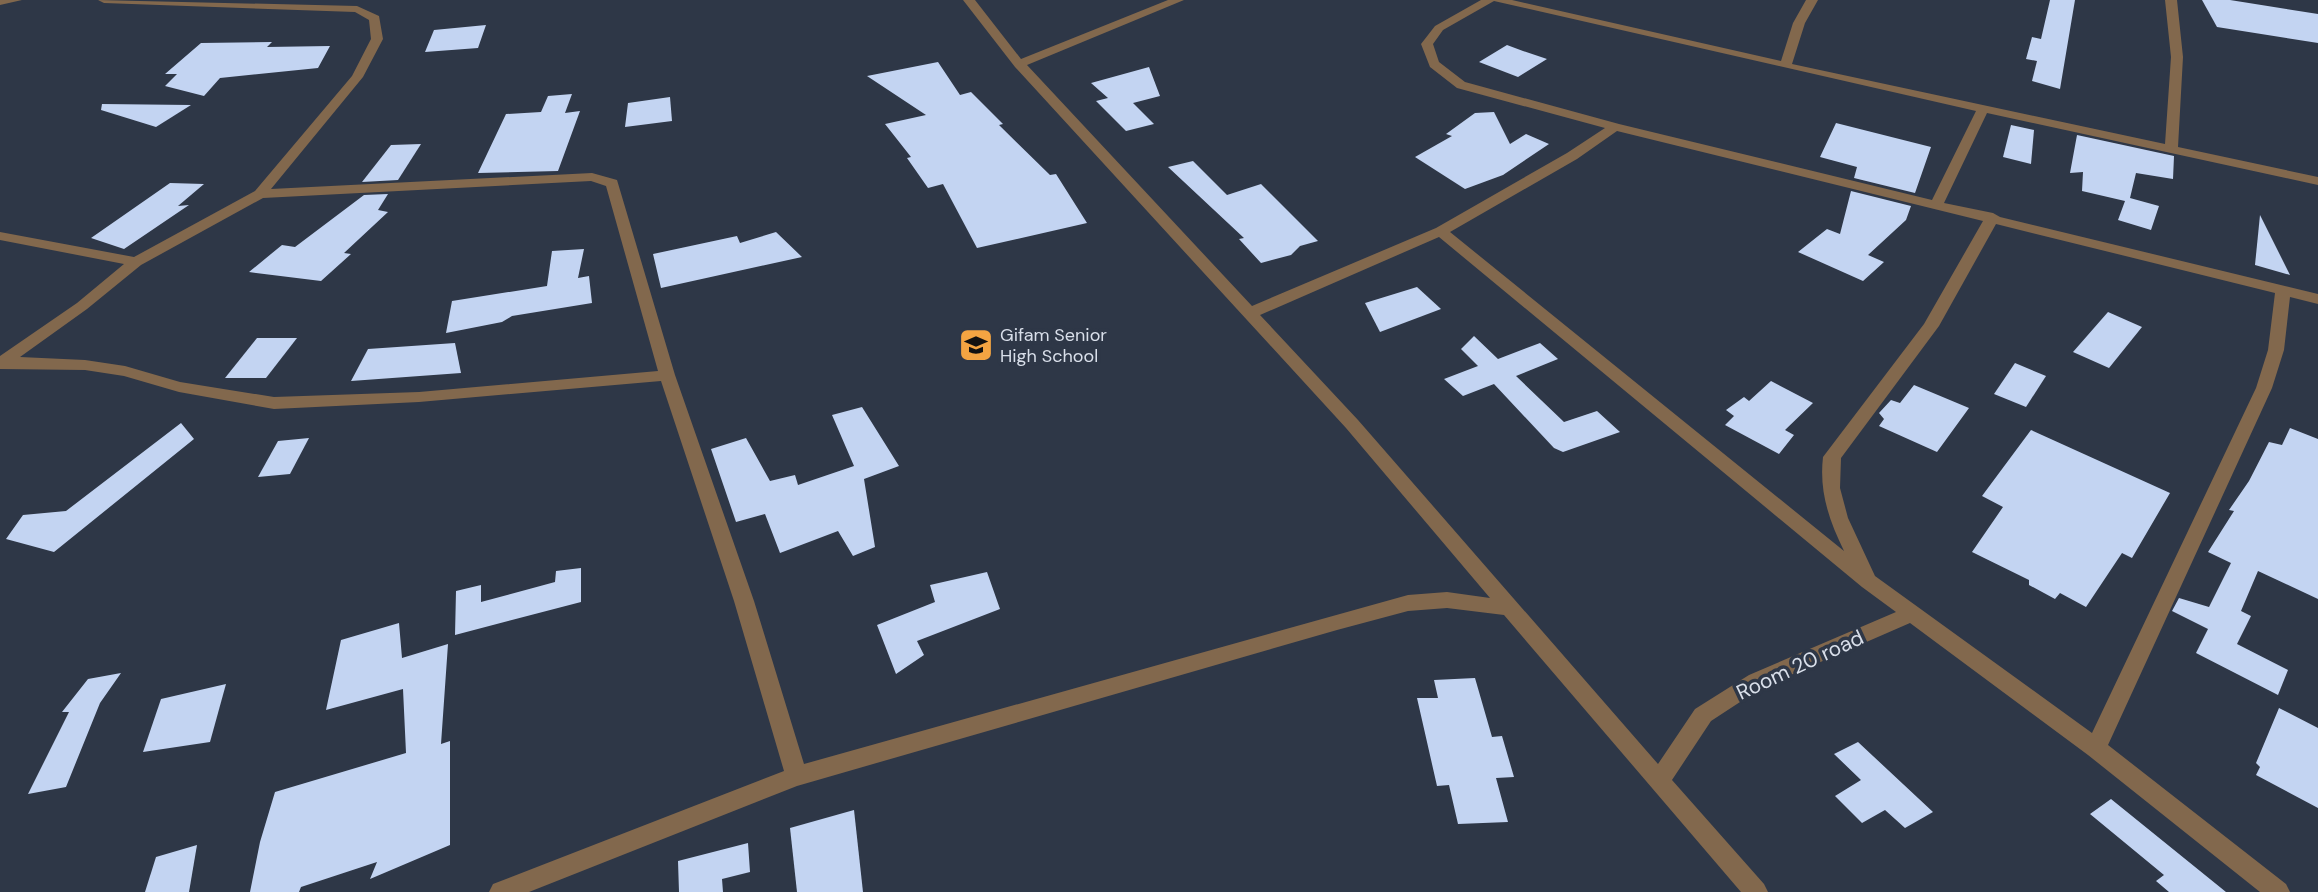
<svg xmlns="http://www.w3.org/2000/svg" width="2318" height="892" font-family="'DM Sans',sans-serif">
	<rect width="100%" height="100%" fill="#2e3747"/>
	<g fill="#c3d4f2">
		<path d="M2050,0H2075L2060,89L2032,81L2037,61L2026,59L2032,37L2041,39Z"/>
		<path d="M2202,0H2230L2318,14V43L2217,27Z"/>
		<path d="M486,25L478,48L425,52L434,30Z"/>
		<path d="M272,42L267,47L330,46L318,68L220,78L204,96L165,86L177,74H165L201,43Z"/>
		<path d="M1507,45L1523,51L1547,59L1518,77L1479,62Z"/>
		<path d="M938,62L960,95L971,92L1003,124L999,125L1050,175L1056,174L1087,223L977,248L943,184L928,188L907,158L911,157L885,124L926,115L867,76Z"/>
		<path d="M1149,67L1160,96L1133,103L1154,124L1126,131L1096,101L1108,98L1091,83Z"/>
		<path d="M572,94L565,113L580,111L558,171L478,173L506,114L541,112L548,96Z"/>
		<path d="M670,97L672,121L625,127L628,103Z"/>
		<path d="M102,104L191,105L156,127L101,110Z"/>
		<path d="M1494,112L1510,144L1526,134L1549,144L1503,175L1465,189L1415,157L1452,136L1446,134L1475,113Z"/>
		<path d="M1836,123L1931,147L1915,193L1854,178L1857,167L1820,157Z"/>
		<path d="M2011,125L2034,130L2031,164L2003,157Z"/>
		<path d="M2077,135L2174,156L2173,179L2136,173L2130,198L2159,206L2151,230L2118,220L2125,201L2082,191L2083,172L2070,173Z"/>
		<path d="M421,144L398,180L362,182L391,145Z"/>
		<path d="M1193,161L1227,195L1261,184L1318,241L1300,246L1291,255L1261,263L1239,239L1244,238L1168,167Z"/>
		<path d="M170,183L204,184L178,206L189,205L124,249L91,238Z"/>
		<path d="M1851,191L1911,206L1906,220L1868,255L1884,262L1863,281L1798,252L1827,229L1840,234Z"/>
		<path d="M388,194L378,210L388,212L344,253L351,254L321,281L249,272L282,245L295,247L364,195Z"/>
		<path d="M2260,215L2290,275L2255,265Z"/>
		<path d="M776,232L802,257L661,288L653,254L737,236L740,243Z"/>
		<path d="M584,249L578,278L589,276L592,303L512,316L502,322L446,333L452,301L547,286L552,251Z"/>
		<path d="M1417,287L1441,309L1380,332L1365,303Z"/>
		<path d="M2108,312L2142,327L2109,368L2073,352Z"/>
		<path d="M1474,336L1498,359L1540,343L1558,359L1516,376L1564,422L1597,411L1620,432L1563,452L1554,448L1494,384L1463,396L1444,379L1478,366L1461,349Z"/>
		<path d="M257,338H297L266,378H225Z"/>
		<path d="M455,343L461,373L351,381L368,349Z"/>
		<path d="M2015,363L2046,376L2026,407L1994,394Z"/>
		<path d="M1771,381L1813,403L1785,430L1794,435L1779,454L1725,425L1734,416L1726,410L1744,397L1749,401Z"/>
		<path d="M1914,385L1969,408L1937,452L1879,426L1884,419L1879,413L1891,400L1900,403Z"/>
		<path d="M862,407L899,466L864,479L875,547L853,556L838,531L780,553L765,514L736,522L711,449L746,438L770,481L795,475L798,485L854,466L832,415Z"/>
		<path d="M181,423L194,439L54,552L6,539L23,515L66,511Z"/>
		<path d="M2290,428L2318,439V599L2258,571L2241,611L2251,616L2237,644L2288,670L2278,695L2196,653L2208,629L2172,611L2179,598L2209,607L2231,563L2208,552L2234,511L2229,510L2249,481L2269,442L2282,445Z"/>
		<path d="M2031,430L2170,493L2132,558L2122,553L2086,607L2060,593L2055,599L2029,585V580L1972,552L2003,507L1982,496Z"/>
		<path d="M309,438L290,474L258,477L278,441Z"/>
		<path d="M581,568V602L455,635L456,591L481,585V602L555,582L556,571Z"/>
		<path d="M987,572L1000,609L917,641L924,655L896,674L877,625L935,602L930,585Z"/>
		<path d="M399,623L402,658L448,644L441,744L450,741V845L370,879L377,862L301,887L299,892H250L260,842L275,792L406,753L403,689L326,710L341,640Z"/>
		<path d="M121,673L100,703L66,787L28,794L69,712H62L88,679Z"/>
		<path d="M1475,678L1492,737L1502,736L1514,777L1496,778L1508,822L1458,824L1449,785L1437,786L1417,698H1438L1434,680Z"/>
		<path d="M226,684L210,742L143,752L161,699Z"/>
		<path d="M2279,708L2318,728V808L2256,775L2260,767L2256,763Z"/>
		<path d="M1858,742L1933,812L1905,828L1885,810L1862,823L1835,796L1861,780L1834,754Z"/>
		<path d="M2111,799L2226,892H2169L2156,881L2164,875L2090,814Z"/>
		<path d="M854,810L863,892H797L790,828Z"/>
		<path d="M748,843L750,872L722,879L723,892H679L678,861Z"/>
		<path d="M197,845L189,892H145L156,857Z"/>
	</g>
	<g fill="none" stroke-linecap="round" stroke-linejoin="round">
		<g fill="#82684d" fill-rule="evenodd">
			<path d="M0,0H22L0,5Z"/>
			<path d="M98,0L357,6L379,16L383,39L363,77L271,189L592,173L617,180L675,375L754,601L804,764L1408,595L1447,592L1490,598L1346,428L1015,67L963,0H975L1021,59L1168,0H1184L1027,65L1252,306L1436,228L1567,153L1605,128L1457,88L1430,67L1421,44L1435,26L1481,0H1512L1781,61L1793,23L1806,0H1818L1805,23L1792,64L2165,144L2171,57L2165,0H2177L2183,57L2178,147L2318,177V185L1987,113L1944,203L1993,213L2000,217L2318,294V304L2290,297L2284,350L2272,388L2108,745L2286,884L2290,892H2260L2088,755L1910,623L1763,687L1711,721L1672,780L1764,884L1768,892H1741L1504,615L1447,608L1408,611L1337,630L797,786L529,892H489L493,884L784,771L734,601L661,381L419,402L274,409L179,392L124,376L85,370L0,369V356L77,303L124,264L0,240V232L134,257L255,191L352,76L371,39L369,20L355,12L104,3ZM1494,1L1976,111L1932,200L1619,124L1465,82L1439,62L1433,44L1443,30ZM1617,131L1983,221L1924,324L1823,457C1819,492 1829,520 1844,551L1450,232L1577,159ZM591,181L606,186L658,371L419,392L274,397L180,382L125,366L85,360L20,357L87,309L141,265L263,198ZM1996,224L2275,293L2268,350L2256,388L2092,733L1875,576L1848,518L1840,488L1841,458L1939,326ZM1439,237L1862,587L1896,612L1749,675L1695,709L1658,764L1358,420L1260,315Z"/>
		</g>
	</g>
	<defs>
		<g id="school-square" transform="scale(1.75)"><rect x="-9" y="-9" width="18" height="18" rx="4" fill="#f3a442" stroke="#2e3747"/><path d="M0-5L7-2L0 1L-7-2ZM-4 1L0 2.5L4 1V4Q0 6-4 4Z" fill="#111"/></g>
	</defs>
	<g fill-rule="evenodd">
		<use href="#school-square" x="976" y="345"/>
	</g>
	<g text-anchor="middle" stroke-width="7" stroke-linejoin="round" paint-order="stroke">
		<g font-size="18" fill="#d9dfea" stroke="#2e3747" text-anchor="start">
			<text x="1000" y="341">Gifam Senior<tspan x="1000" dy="21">High School</tspan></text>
		</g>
		<g font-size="21" fill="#d9dfea" stroke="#2e3747">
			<text transform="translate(1800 665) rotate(-25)" y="7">Room 20 road</text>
		</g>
	</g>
</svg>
